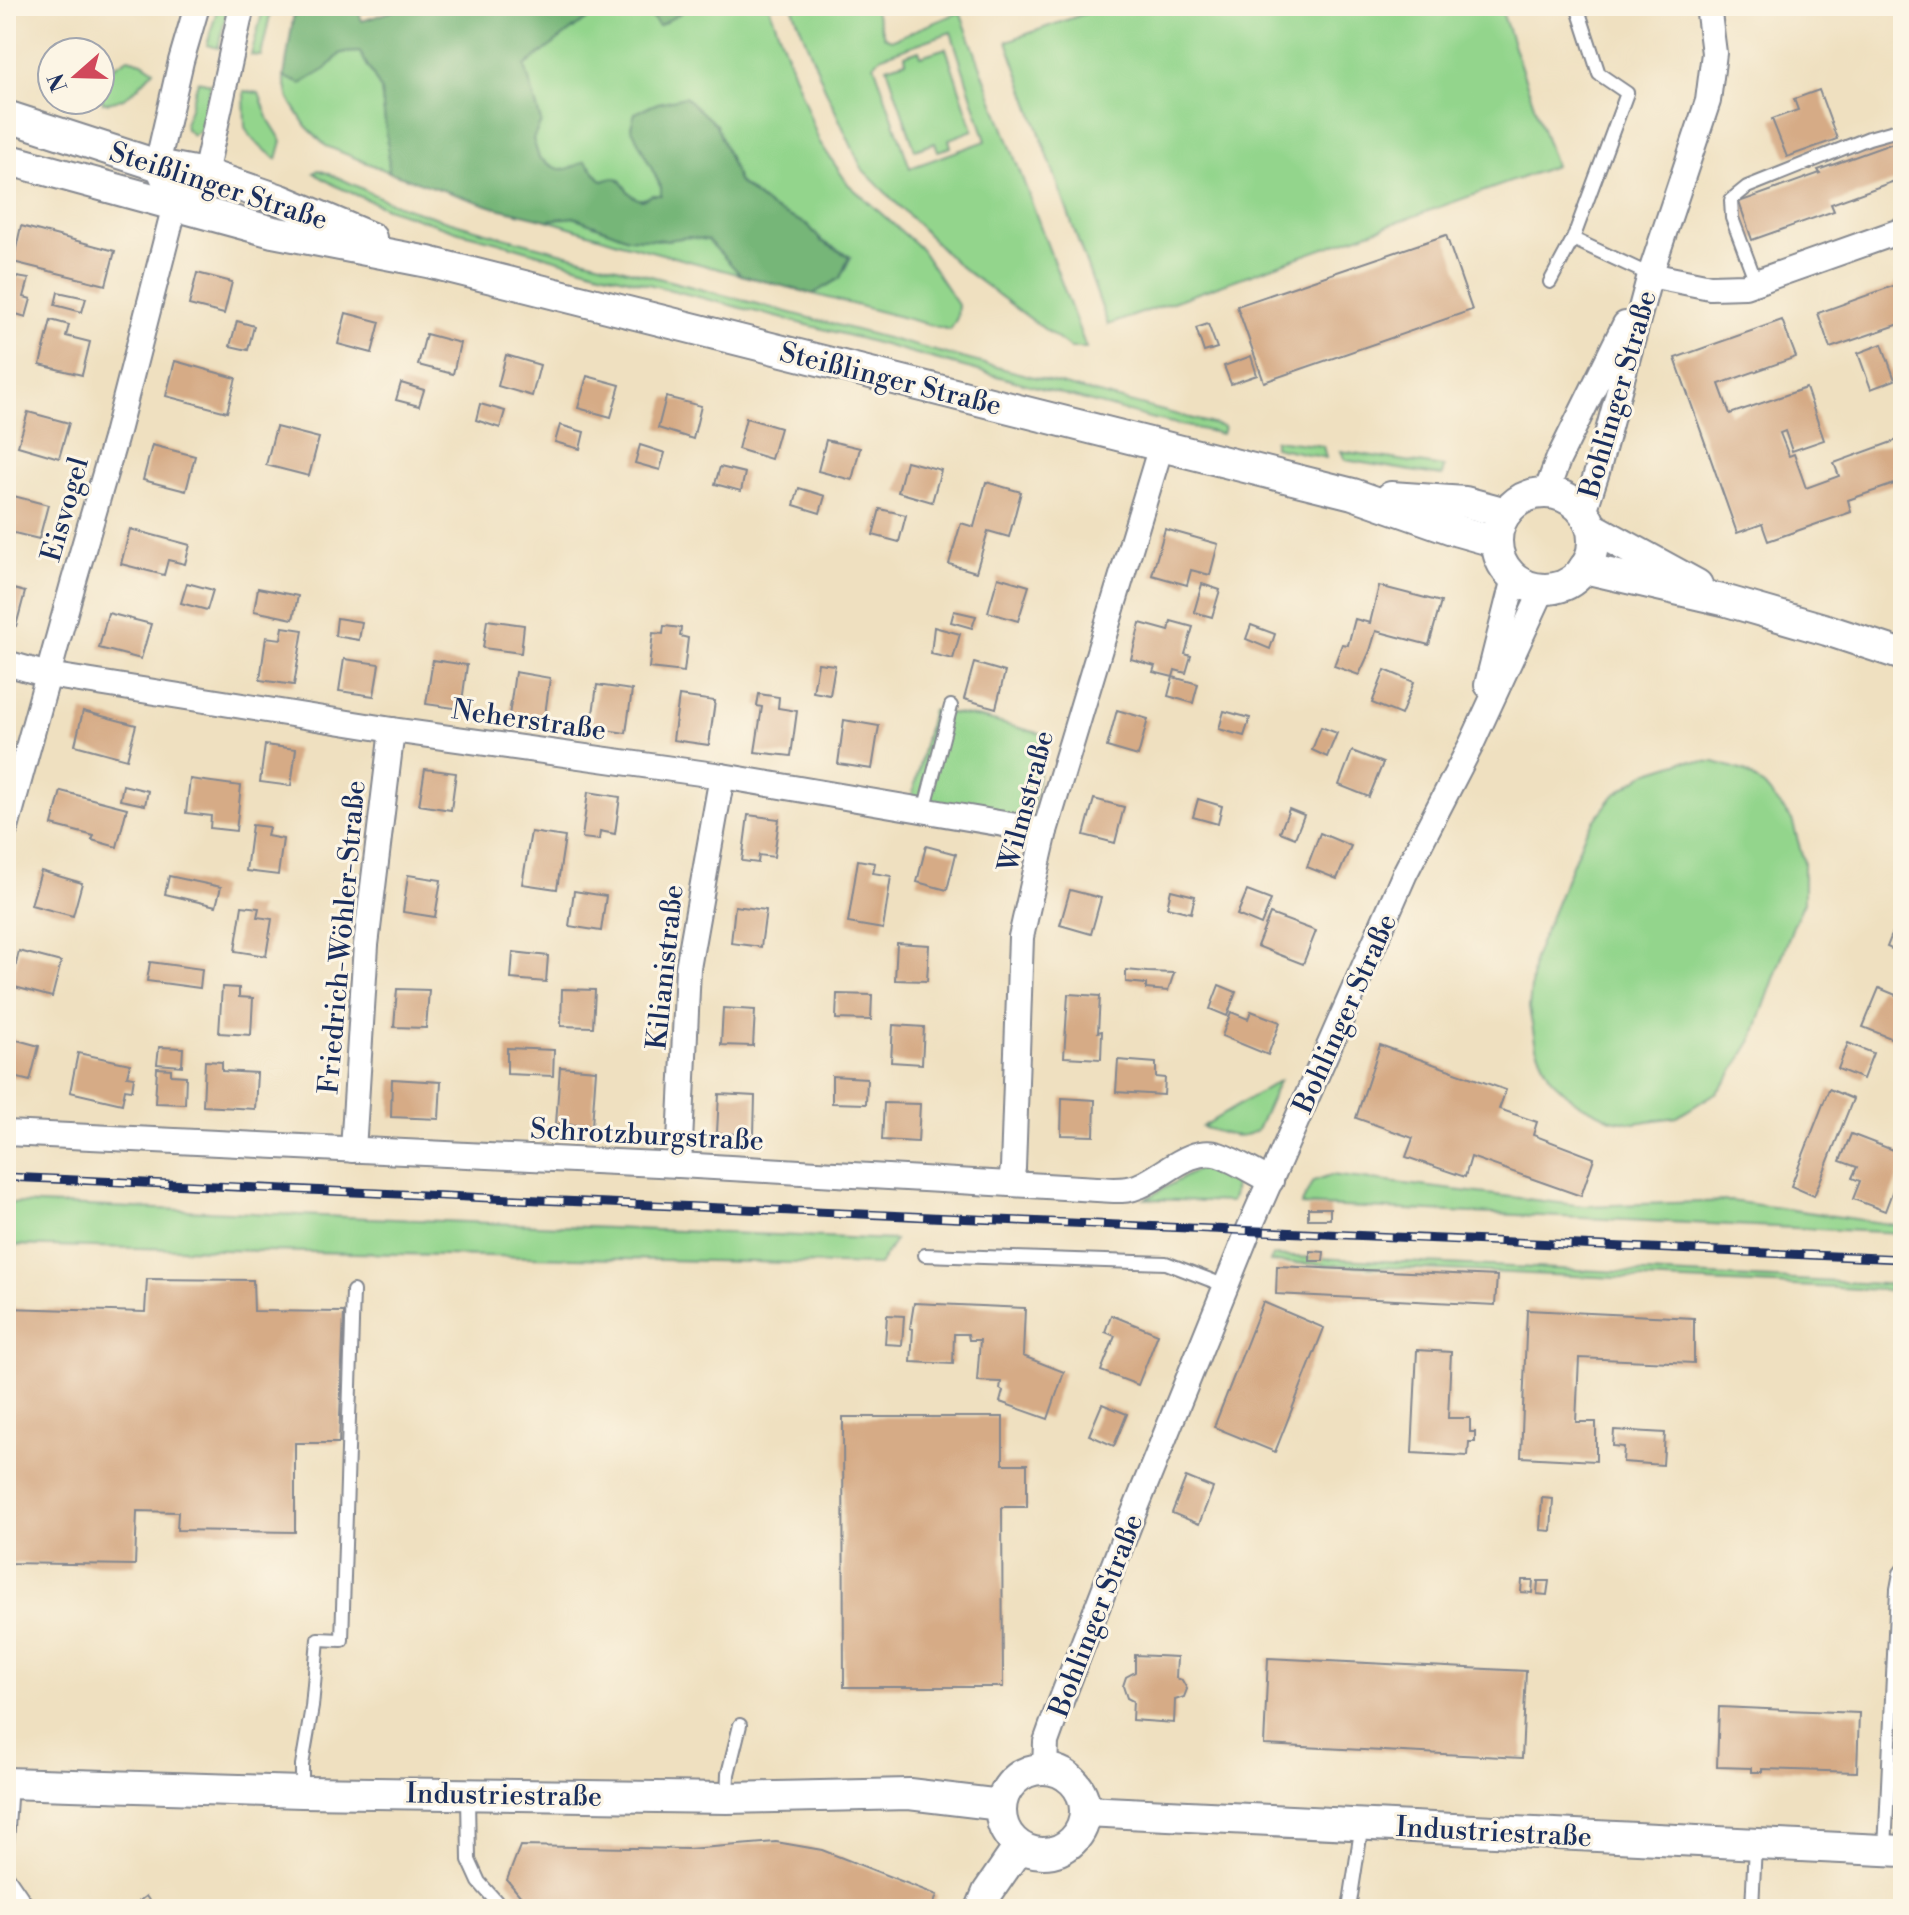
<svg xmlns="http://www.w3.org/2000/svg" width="1909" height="1915" font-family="'Libre Bodoni',serif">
	<rect width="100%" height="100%" fill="#fcf5e5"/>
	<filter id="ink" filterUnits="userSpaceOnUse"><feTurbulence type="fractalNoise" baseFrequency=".0125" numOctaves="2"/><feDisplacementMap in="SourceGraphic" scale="16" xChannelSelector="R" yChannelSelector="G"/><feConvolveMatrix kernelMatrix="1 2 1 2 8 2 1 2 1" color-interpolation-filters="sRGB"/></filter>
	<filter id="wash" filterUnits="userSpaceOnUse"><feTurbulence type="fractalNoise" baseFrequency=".006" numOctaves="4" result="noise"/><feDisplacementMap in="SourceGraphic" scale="32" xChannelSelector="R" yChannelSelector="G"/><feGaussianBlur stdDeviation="1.8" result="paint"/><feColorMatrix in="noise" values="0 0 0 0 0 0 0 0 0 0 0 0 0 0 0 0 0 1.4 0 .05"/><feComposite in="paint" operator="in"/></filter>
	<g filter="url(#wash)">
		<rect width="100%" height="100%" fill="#efe0c0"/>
		<g fill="#93d58c" stroke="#578275" stroke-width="2" fill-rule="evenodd">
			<path d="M218,6H228L218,48L207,45Z"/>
			<path d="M264,6H272L261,56L251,55Z"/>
			<path d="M607,6H643L659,26L690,6H769L819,141L848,184L920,248L958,305L957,318L950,330L813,294L840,278L851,257L822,241L808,225L771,208L739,182L716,125L685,97L650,106L631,126L661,188V195C638,202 632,202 620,180L602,181L590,166L559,170L539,158L533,139L541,122L524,66L577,26Z"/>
			<path d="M792,6H873L884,36L891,40L960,12L1086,348H1070L958,265L862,169L824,86ZM951,32L986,141L910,168L874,64L882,56Z"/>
			<path d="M1106,6H1500L1555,166L1108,325L1007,41Z"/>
			<path d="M946,48L973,130L949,139L951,147L938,151L935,143L915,150L887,67L906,61L905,55L919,50L921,56Z"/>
			<path d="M360,52L381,90L388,146L389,172L326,146L306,126L289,99L284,77L302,83L326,69L341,53Z"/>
			<path d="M128,58L142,62L154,70C139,86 127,103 103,103L100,87L103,74Z"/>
			<path d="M198,81L211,84L201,130L193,135L186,129L185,124Z"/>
			<path d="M244,91L259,93L269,120L282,141L277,159C265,150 251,142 245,127Z"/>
			<path d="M318,170C346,178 370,195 398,205C454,225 513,239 571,255L1224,427L1222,434L1150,418L858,338L593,270L498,242L459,232L386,208L336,186L314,173Z"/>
			<path d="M573,217L628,238L666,240L689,237L708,240L741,275L621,243L547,220Z"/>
			<path d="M1274,440L1323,446L1326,458L1274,447Z"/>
			<path d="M1341,451L1444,467L1442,476L1345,460Z"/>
			<path d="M932,710L981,718L1046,735L1030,823L911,801Z"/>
			<path d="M1684,761L1715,762L1744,771L1765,787L1792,820L1804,862V902L1793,926L1752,1040L1729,1078L1717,1092L1677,1117L1634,1123L1611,1119L1576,1102L1551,1079L1536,1047L1529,1008L1534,958L1585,833L1613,796L1646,773Z"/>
			<path d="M1279,1081L1257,1130C1240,1142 1220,1132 1202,1127Z"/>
			<path d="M1209,1166C1230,1171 1240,1181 1231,1202L1145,1199L1197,1170Z"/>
			<path d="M1331,1175L1584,1206L1731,1201L1903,1226V1233L1301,1205L1313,1181Z"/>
			<path d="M6,1203H14L895,1240L879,1265L6,1245Z"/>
			<path d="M1273,1256L1903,1285V1291L1270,1262Z"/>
		</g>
		<g fill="#76b678" stroke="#48726b" stroke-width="2">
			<path d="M295,6H357L362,21L408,6H607L577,26L525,66L541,122L533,139L539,158C558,172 564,173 585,161L602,181C606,181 611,177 616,178C623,179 626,197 642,200L652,195H661V187L631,127L635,113L658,103L685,97L716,125L739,183L771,208L808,225L821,241L849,257L840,278L813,294L741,275L708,240L689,237L666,240L628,238L574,217L547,220L493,207L389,172L388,146L381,90L360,52L341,53L326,69L301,84L284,77Z"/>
			<path d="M643,6H688L682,12L659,26Z"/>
		</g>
		<g id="blocks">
			<g fill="#d6ab86">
				<path d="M1819,90L1837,139L1787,157L1772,119L1798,110L1794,99Z"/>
				<path d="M1893,143L1903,170V178L1831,204L1834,211L1752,240L1739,202L1820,173L1818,170Z"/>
				<path d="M21,226L115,251L106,285L13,262Z"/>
				<path d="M1446,235L1472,310L1264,382L1237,306Z"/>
				<path d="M197,273L232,282L224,314L189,305Z"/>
				<path d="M17,277L29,279L24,297L31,299L26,317L6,311V293L12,294Z"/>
				<path d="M1903,281V323L1830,348L1818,313L1896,285L1895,283Z"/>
				<path d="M58,292L86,298L82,312L55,305Z"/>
				<path d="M346,313L380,322L372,353L338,344Z"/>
				<path d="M51,320L69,325L66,336L90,342L82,375L40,365Z"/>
				<path d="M1782,320L1796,357L1719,384L1730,414L1806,388L1824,440L1792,451L1785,431L1780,433L1789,456L1794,454L1806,488L1839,476L1834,463L1903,438V481L1848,500L1851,512L1768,541L1762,524L1737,533L1675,358Z"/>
				<path d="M237,321L254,326L248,350L230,346Z"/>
				<path d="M1208,324L1217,348L1204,352L1196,328Z"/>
				<path d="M426,334L460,343L453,374L418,365Z"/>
				<path d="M1882,344L1895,380L1871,389L1858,353Z"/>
				<path d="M506,355L540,365L532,396L498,386Z"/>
				<path d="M1251,356L1257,375L1231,384L1224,366Z"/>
				<path d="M175,361L236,378L227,412L166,396Z"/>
				<path d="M587,376L620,385L611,417L578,408Z"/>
				<path d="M401,383L424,390L419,406L396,400Z"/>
				<path d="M666,397L701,406L693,439L658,428Z"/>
				<path d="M480,404L505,411L500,428L476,420Z"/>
				<path d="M28,412L69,423L59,458L18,446Z"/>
				<path d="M746,418L780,428L771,459L738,449Z"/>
				<path d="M560,425L584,432L580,449L555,442Z"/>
				<path d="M276,427L319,438L309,476L266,465Z"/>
				<path d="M826,440L860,448L852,480L818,471Z"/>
				<path d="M152,445L195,456L186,491L143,480Z"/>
				<path d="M640,445L665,453L660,470L635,463Z"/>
				<path d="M906,461L941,470L932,502L898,492Z"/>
				<path d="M720,467L745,473L741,491L715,484Z"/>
				<path d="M986,482L1021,492L1009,537L988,531L976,572L949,564L961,523L974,527Z"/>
				<path d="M799,488L825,496L820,513L794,505Z"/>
				<path d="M6,494L48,505L39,539L6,531Z"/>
				<path d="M880,509L906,515L899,542L873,535Z"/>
				<path d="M130,529L190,545L185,564L168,560L164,575L121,564Z"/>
				<path d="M1165,529L1218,544L1210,575L1191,570L1187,585L1152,575Z"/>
				<path d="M998,577L1029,586L1018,621L988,612Z"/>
				<path d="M187,583L213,590L207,610L181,603Z"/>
				<path d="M1202,584L1220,590L1212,617L1194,612Z"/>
				<path d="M1379,586L1441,602L1429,645L1376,631L1370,651L1359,675L1334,666L1342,644L1348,645L1355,619L1370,623Z"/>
				<path d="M6,587L25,592L16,626L6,624Z"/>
				<path d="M258,588L298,596L293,619L254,611Z"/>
				<path d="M954,611L976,616L972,628L951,622Z"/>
				<path d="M108,613L151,624L141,659L99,648Z"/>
				<path d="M337,618L362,622L359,640L335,636Z"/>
				<path d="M487,620L524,625L521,653L483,648Z"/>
				<path d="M1171,621L1193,627L1185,654L1191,656L1186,673L1175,670L1173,677L1198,684L1193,703L1168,696L1173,677L1153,672L1155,666L1131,659L1140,623L1169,631Z"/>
				<path d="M1251,625L1275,634L1270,649L1246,639Z"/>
				<path d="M664,626L681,628L680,636L688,638L684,672L649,668L653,633L663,634Z"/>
				<path d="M283,627L303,630L294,685L260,680L266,637L281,639Z"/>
				<path d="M934,627L960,634L953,659L931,654Z"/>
				<path d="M344,659L379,664L374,696L339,691Z"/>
				<path d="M433,660L467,665L461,709L426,704Z"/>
				<path d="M818,663L835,665L830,695L813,692Z"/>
				<path d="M974,663L1005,672L996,708L964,699Z"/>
				<path d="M1385,670L1414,682L1401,715L1372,703Z"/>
				<path d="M515,672L550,678L544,722L509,716Z"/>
				<path d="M597,685L632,690L626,733L591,728Z"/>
				<path d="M759,694L779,697L778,708L797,711L791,756L755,752L762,707L757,706Z"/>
				<path d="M679,696L715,701L709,745L673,740Z"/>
				<path d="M1117,710L1148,719L1138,756L1107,747Z"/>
				<path d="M83,711L136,725L127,759L75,745Z"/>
				<path d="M1224,711L1250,718L1244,736L1219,729Z"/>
				<path d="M844,720L879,726L872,769L838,764Z"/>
				<path d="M1321,727L1337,733L1327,757L1312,750Z"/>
				<path d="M265,745L296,749L291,786L260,782Z"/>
				<path d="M1352,751L1383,763L1369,797L1339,785Z"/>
				<path d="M425,769L456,773L451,810L419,805Z"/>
				<path d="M190,779L241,786L236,831L210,828L211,816L186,813Z"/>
				<path d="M123,785L148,791L145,805L120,800Z"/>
				<path d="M61,791L127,808L117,847L92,840L94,836L52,825Z"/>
				<path d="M588,792L620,797L615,834L600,831L599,840L582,838Z"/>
				<path d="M1094,799L1124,807L1115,843L1084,835Z"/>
				<path d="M1198,799L1222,806L1218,824L1193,817Z"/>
				<path d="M1289,809L1304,815L1295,838L1280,832Z"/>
				<path d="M748,815L779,819L774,857L759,855L758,863L742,861Z"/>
				<path d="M252,825L269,827L267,836L283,839L278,875L246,871Z"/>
				<path d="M531,832L565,837L557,889L522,884Z"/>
				<path d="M1320,833L1351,846L1337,879L1307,867Z"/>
				<path d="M926,846L956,854L947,890L917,882Z"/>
				<path d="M858,860L875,863L873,873L891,876L883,929L848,923Z"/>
				<path d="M41,871L82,883L73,916L31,905Z"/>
				<path d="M408,875L441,880L435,917L403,912Z"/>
				<path d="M169,876L221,887L216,906L165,894Z"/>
				<path d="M1070,890L1101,898L1091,934L1060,925Z"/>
				<path d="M1171,890L1195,896L1191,913L1167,907Z"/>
				<path d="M574,891L606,896L601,931L569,926Z"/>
				<path d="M1247,891L1271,900L1261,925L1237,915Z"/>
				<path d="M242,906L259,908L257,917L272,919L266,956L235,951Z"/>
				<path d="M735,906L766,910L761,947L731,943Z"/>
				<path d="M1270,914L1316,931L1303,964L1257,946Z"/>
				<path d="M1897,922L1903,924V954L1887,947Z"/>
				<path d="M897,943L929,945L927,981L895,980Z"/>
				<path d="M19,951L61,962L52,997L11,986Z"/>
				<path d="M513,952L548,956L546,982L511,979Z"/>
				<path d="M150,962L202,969L200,988L147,981Z"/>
				<path d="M1126,970L1147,972L1174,973L1168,991L1146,989V984L1126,982Z"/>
				<path d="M1219,985L1236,992L1227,1016L1210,1009Z"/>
				<path d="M222,987L239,988V997L253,998L251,1035L219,1033Z"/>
				<path d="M1879,988L1903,998V1043L1863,1027Z"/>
				<path d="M397,989L429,990L426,1028L394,1027Z"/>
				<path d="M562,989L595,990L593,1027L561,1026Z"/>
				<path d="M837,994L872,995L871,1020L836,1019Z"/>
				<path d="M1068,994L1100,996L1098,1032L1102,1031L1101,1059L1064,1057Z"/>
				<path d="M723,1008L755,1010L753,1046L721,1045Z"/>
				<path d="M1251,1011L1280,1022L1268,1055L1222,1036L1231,1012L1248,1019Z"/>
				<path d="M893,1025L924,1027L922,1064L891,1062Z"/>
				<path d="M6,1037L39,1046L30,1081L6,1075Z"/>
				<path d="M1848,1043L1873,1053L1863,1079L1838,1069Z"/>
				<path d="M1380,1045L1506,1090L1499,1109L1537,1122L1533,1135L1594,1158L1581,1196L1471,1157L1465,1177L1406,1157L1413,1138L1356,1118Z"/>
				<path d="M159,1047L183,1048L182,1066L157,1064Z"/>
				<path d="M507,1048L554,1050L553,1076L507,1074Z"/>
				<path d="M78,1053L130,1064L127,1076L134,1077L132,1090L125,1089L122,1104L70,1092Z"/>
				<path d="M1118,1060L1156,1063V1077L1165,1078L1164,1095L1116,1092Z"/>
				<path d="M205,1061L222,1062V1071L257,1073L255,1109L203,1106Z"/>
				<path d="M560,1067L596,1070L592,1126L556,1124Z"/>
				<path d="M157,1068L171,1069V1075L186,1076L185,1104L155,1103Z"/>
				<path d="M832,1076L867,1078L866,1104L832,1103Z"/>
				<path d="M392,1079L441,1082L439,1119L391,1117Z"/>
				<path d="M1829,1089L1853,1099L1814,1196L1791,1186Z"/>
				<path d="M719,1094L755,1096L754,1135L717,1133Z"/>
				<path d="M1062,1098L1095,1100L1094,1136L1061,1135Z"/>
				<path d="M884,1103L920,1104L918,1142L882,1140Z"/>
				<path d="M1851,1134L1903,1154V1163L1885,1211L1853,1199L1860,1181L1852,1178L1857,1167L1840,1161Z"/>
				<rect x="1308" y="1208" width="22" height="11"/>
				<path d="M1310,1251L1324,1252L1323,1261H1310Z"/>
				<path d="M1277,1266L1497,1276L1495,1305L1276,1294Z"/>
				<path d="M147,1279L253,1280L254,1311L344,1312L339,1443H295V1532L177,1530L178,1512L137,1511L135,1565L6,1563V1308L145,1312Z"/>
				<path d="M1263,1302L1324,1328L1275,1452L1214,1427Z"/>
				<path d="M914,1303L1025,1308L1023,1356L1064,1372L1048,1419L1000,1402L1003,1391L1000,1389L1001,1382L977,1381L980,1340H969L968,1334H954L953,1364L911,1362L913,1329L910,1328Z"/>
				<path d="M1527,1310L1694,1318V1363L1579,1358L1576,1422H1596V1461L1521,1457Z"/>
				<path d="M887,1315L904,1316L902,1345L885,1344Z"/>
				<path d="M1111,1315L1158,1334L1138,1385L1101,1371L1115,1336L1105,1332Z"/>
				<path d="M1417,1350L1451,1352L1448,1418H1470V1432H1475V1442H1469L1468,1456L1412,1453Z"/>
				<path d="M1102,1404L1127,1414L1114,1446L1089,1435Z"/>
				<path d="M843,1417H1003V1464H1027V1507H1002L1003,1687H844Z"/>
				<path d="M1614,1430L1665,1433L1663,1465L1623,1462L1624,1447L1613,1446Z"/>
				<path d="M1186,1477L1213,1488L1199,1524L1172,1513Z"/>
				<path d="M1542,1498L1553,1499L1551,1531L1540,1530Z"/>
				<path d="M1522,1580H1533L1532,1593L1521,1592Z"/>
				<path d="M1538,1581H1549L1547,1595L1537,1594Z"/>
				<path d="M1135,1655L1177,1657L1176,1678L1182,1680L1187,1689L1184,1697L1175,1700L1174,1723L1132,1720L1133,1701L1127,1698L1123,1686L1126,1677L1135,1672Z"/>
				<path d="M1268,1658L1526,1671L1522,1758L1264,1745Z"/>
				<path d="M1719,1707L1859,1713L1857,1772L1762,1769V1772H1751V1768L1717,1767Z"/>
				<path d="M776,1842L822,1850L937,1895L932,1909H531L507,1880L520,1846L688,1849Z"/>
				<path d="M146,1896L155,1909H129Z"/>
			</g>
		</g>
	</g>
	<g filter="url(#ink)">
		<use href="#blocks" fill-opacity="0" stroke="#85888f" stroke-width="2"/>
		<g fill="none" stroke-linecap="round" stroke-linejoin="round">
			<g stroke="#85888f" stroke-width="16">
				<g id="service">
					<path d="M1573,239L1650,275"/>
					<path d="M1550,282L1573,239L1627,93L1599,74L1577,6"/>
					<path d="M1756,282L1732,218L1731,200L1747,187L1869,138L1894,131L1903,137"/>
					<path d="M924,811L951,706"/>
					<path d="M925,1255L1166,1263L1226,1286"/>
					<path d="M302,1792V1765L312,1707L318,1639L342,1640L353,1291"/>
					<path d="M468,1796L469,1860L479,1882L503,1909"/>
					<path d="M727,1798L728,1774L740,1725"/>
					<path d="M1885,1850L1897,1589L1900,1573L1903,1569"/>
					<path d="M6,1858L11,1783"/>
					<path d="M6,1874L30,1909"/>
					<path d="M1349,1909L1362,1824"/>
					<path d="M1752,1909L1755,1844"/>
				</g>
			</g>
			<g stroke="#85888f" stroke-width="28">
				<g id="minor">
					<path d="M175,205L157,165L181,61L197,6"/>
					<path d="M1650,275L1710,287L1745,286L1903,230"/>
					<path d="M1546,493L1558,460L1625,324"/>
					<path d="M1584,512L1597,472L1650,275L1708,101L1714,53L1708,6"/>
					<path d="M6,663L48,675L392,730L722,776L1045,831"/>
					<path d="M1487,685L1514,578"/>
					<path d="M6,828L73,584L115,439L175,205L205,174L242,6"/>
					<path d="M6,1133L679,1165L1114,1190C1123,1190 1130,1190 1139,1186C1164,1176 1190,1146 1219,1155C1237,1161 1254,1173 1271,1181"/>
					<path d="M353,1150L366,945L392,730"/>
					<path d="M679,1165L688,968L722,776"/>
					<path d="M1010,1184L1013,1168L1021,937L1045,831L1161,446"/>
					<path d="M1045,1768L1046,1742L1056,1714L1131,1520L1249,1229L1405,873L1471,745L1543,589"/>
				</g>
			</g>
			<g stroke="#85888f" stroke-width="34">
				<g id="tertiary">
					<path d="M6,116L157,165L205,174L281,200L371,238"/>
					<path d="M6,159L273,232L428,262L1353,494L1458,531L1497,542"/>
					<circle cx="1545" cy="541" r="48"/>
					<path d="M1391,497L1465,502L1506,513"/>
					<path d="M1591,527L1697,585"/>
					<path d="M1584,568L1727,601L1827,630L1903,655"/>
					<circle cx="1043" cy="1811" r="42"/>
					<path d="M6,1783L302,1792L727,1798L909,1794L1001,1805"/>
					<path d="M1085,1811L1903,1851"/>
					<path d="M981,1909L988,1892L1019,1847"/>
				</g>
			</g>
			<use href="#service" stroke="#fff" stroke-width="12"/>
			<use href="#minor" stroke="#fff" stroke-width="24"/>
			<use href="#tertiary" stroke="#fff" stroke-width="30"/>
			<g stroke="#1b2f5e" stroke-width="9">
				<path id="rail" d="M6,1177L1903,1259"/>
			</g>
			<use href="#rail" stroke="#fcf5e5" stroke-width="6" stroke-dasharray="18" stroke-linecap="butt"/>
		</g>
	</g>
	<g text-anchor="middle" stroke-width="6" stroke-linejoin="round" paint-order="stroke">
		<g font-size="28" fill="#1b2f5e" stroke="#fcf5e5">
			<text transform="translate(219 185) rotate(18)" y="10">Steißlinger Straße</text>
			<text transform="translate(891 378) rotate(14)" y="10">Steißlinger Straße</text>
			<text transform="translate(1617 394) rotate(-74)" y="10">Bohlinger Straße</text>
			<text transform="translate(64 509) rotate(-74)" y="10">Eisvogel</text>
			<text transform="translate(529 719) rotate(8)" y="10">Neherstraße</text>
			<text transform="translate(1025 801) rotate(-75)" y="10">Wilmstraße</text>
			<text transform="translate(341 937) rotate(-85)" y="10">Friedrich-Wöhler-Straße</text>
			<text transform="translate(664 967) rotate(-84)" y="10">Kilianistraße</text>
			<text transform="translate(1344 1013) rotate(-66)" y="10">Bohlinger Straße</text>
			<text transform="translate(647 1134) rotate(3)" y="10">Schrotzburgstraße</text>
			<text transform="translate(1095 1615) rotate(-69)" y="10">Bohlinger Straße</text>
			<text transform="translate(504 1794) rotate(1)" y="10">Industriestraße</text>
			<text transform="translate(1494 1831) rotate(3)" y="10">Industriestraße</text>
		</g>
	</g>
	<rect width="1909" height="1915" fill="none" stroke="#fcf5e5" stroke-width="32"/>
	<g transform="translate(76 76) rotate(250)"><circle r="38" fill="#fcf5e5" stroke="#a2a6af" stroke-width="2"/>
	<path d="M0-6L14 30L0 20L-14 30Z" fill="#d1495b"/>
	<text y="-12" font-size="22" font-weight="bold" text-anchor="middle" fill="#1b2f5e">N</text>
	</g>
</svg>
